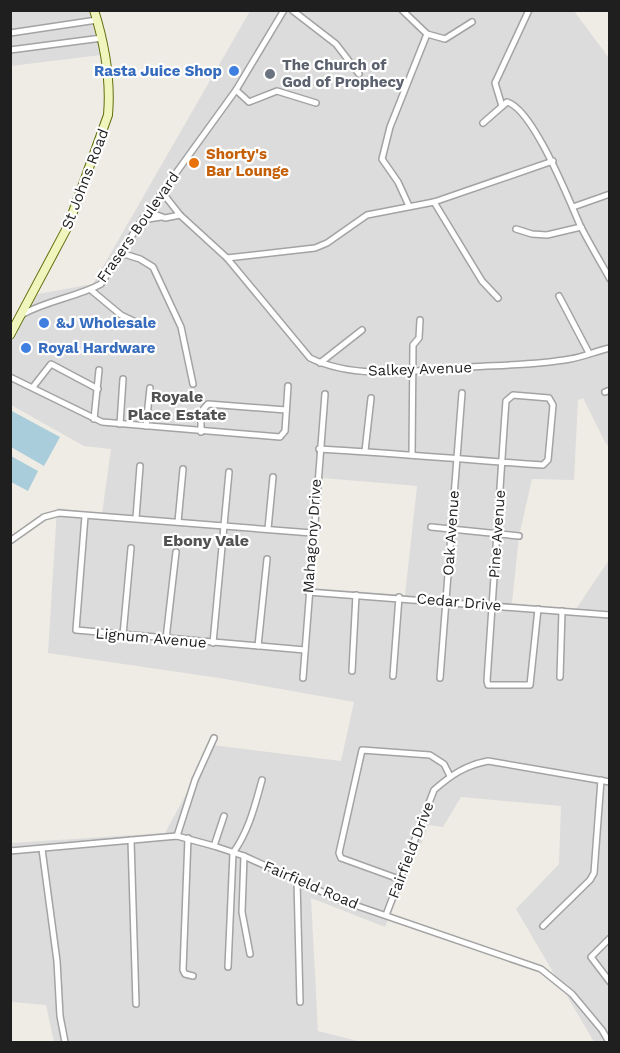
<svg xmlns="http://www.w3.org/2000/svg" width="620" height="1053" font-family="'Work Sans',sans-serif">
	<rect width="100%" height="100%" fill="#efece5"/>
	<g fill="#dddcdc" fill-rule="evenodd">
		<path d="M10,11H89L101,55L11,66Z"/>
		<path d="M250,11H574L609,58V447L605,442L583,398L578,400L574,480L532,479L519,536L512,603L576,609L609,560V1042H594L516,909L559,864L561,806L461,797L443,827L429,825L385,927L311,898L318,1031L362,1042H54L46,1005L11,1002V843L165,833L213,745L341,761L354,702L219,678L48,653L57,508L102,514L111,449L84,446L11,405V342L26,313L38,294L93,284ZM323,478L417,486L405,595L312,588Z"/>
	</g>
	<g fill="#a9cdda">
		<path d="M10,410L60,437L44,466L11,447Z"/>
		<path d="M11,456L38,471L28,491L11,482Z"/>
	</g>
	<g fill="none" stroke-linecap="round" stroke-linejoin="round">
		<g stroke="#a3a3a3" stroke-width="8">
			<g id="street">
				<path d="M292,10L336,44L359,74"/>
				<path d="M402,10L427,34L445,39L472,22"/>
				<path d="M10,33L97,20"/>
				<path d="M10,50L102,38"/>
				<path d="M236,90L249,102L277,91L316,103"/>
				<path d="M502,106L495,83L529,10"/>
				<path d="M483,123L507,102C533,109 569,200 580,225C589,243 600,261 610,279"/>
				<path d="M162,192L180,215L227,258L310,358C358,381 417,370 469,367C502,365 537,365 570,359C583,357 596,351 610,348"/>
				<path d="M434,202L482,281L498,298"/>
				<path d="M409,206L398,182L382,159L390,127L427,34"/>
				<path d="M573,207L610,194"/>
				<path d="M149,212L165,218L180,215"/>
				<path d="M142,220L161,217"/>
				<path d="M516,229L532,234L547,235L581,227"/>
				<path d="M121,253L140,259L153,267L181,327L193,384"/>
				<path d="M227,258L315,248L327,243L367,215L434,202L553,161"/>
				<path d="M91,290L121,315L140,324"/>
				<path d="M559,296L589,353"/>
				<path d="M23,314C49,300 77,297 101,284L142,220L236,90L284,10"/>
				<path d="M320,363L362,330"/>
				<path d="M10,377L102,422L280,437L285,431L288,386"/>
				<path d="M33,387L51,364L98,389"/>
				<path d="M605,392L610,390"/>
				<path d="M94,419L99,370"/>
				<path d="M120,424L123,379"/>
				<path d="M146,426L150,388"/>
				<path d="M201,432V412L208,404L286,410"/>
				<path d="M319,449C394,453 468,460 543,465L548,460L553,405L549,398L513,395L506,401C499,494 493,587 487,681L488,685H530L538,609"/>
				<path d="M365,451L371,398"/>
				<path d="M412,455L413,345L419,338L420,320"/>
				<path d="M85,516L76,630L305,650"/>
				<path d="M136,518L140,466"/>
				<path d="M178,522L183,469"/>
				<path d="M431,527L519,536"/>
				<path d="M268,529L273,477"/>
				<path d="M10,541L44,517L59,513L312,533"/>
				<path d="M308,592L610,615"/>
				<path d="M123,635L131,548"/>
				<path d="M166,639L176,552"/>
				<path d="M213,643L229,472"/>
				<path d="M258,646L267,559"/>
				<path d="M352,671L356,595"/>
				<path d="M393,676L399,597"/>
				<path d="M560,677L562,611"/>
				<path d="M303,678L325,394"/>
				<path d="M440,678L462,393"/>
				<path d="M177,836L195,780L214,738"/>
				<path d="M188,838L183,970L185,974L193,976"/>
				<path d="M131,840L136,1004"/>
				<path d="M214,846L224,816"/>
				<path d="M42,849L57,961L60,1016L65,1042"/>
				<path d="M10,851L177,836L214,846L244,856L340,900L541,969L572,994L602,1030L609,1042"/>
				<path d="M244,856L242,912L250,954"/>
				<path d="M399,879L341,858L339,853L362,750L430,755L444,764L450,776"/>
				<path d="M297,881L300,1002"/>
				<path d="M386,915L434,790C451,775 466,765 488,761L610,782"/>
				<path d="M543,926L590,880L594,873L601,780"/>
				<path d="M610,938L591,957L610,982"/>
				<path d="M228,967L233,853C249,831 255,805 262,780"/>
			</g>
		</g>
		<g stroke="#606f0c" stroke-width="10">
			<path id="secondary" d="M10,335L68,226L108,115C111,81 104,42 94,10"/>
		</g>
		<use href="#street" stroke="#fff" stroke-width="5"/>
		<use href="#secondary" stroke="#f0f5bd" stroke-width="8"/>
	</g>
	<g fill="#3f7fe0" stroke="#fff" stroke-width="2">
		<circle cx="234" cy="71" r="6"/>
		<circle cx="44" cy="323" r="6"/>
		<circle cx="26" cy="348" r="6"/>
	</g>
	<circle fill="#6b7280" stroke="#fff" stroke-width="2" cx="270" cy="74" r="6"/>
	<circle fill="#e8710a" stroke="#fff" stroke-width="2" cx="194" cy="163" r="6"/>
	<g text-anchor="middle" stroke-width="4.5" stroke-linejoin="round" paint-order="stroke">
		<g font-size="15" font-weight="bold" fill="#5b616d" stroke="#fff" text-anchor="start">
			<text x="282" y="70">The Church of<tspan x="282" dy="17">God of Prophecy</tspan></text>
		</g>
		<g font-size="15" font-weight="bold" fill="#366cbe" stroke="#fff" text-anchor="start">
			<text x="222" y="76" text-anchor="end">Rasta Juice Shop</text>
			<text x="56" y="328">&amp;J Wholesale</text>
			<text x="38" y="353">Royal Hardware</text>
		</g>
		<g font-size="15" font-weight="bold" fill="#c56008" stroke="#fff" text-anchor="start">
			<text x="206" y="159">Shorty's<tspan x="206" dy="17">Bar Lounge</tspan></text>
		</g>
		<g font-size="15" fill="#1f1f1f" stroke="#fff">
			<text transform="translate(85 179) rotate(-69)" y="5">St Johns Road</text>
			<text transform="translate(138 227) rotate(-55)" y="5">Frasers Boulevard</text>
			<text transform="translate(420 369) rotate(-2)" y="5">Salkey Avenue</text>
			<text transform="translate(451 533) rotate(-86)" y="5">Oak Avenue</text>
			<text transform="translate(497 534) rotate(-86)" y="5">Pine Avenue</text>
			<text transform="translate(312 536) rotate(-86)" y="5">Mahagony Drive</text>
			<text transform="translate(459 602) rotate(5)" y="5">Cedar Drive</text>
			<text transform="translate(151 638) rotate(5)" y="5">Lignum Avenue</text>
			<text transform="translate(411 850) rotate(-69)" y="5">Fairfield Drive</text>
			<text transform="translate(311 885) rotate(23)" y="5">Fairfield Road</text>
		</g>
		<g font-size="16" font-weight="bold" fill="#525252" stroke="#fff">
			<text x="177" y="402">Royale<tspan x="177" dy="18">Place Estate</tspan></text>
			<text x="206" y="546">Ebony Vale</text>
		</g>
	</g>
	<rect width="620" height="1053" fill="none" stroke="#1f1f1f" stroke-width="24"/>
</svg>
